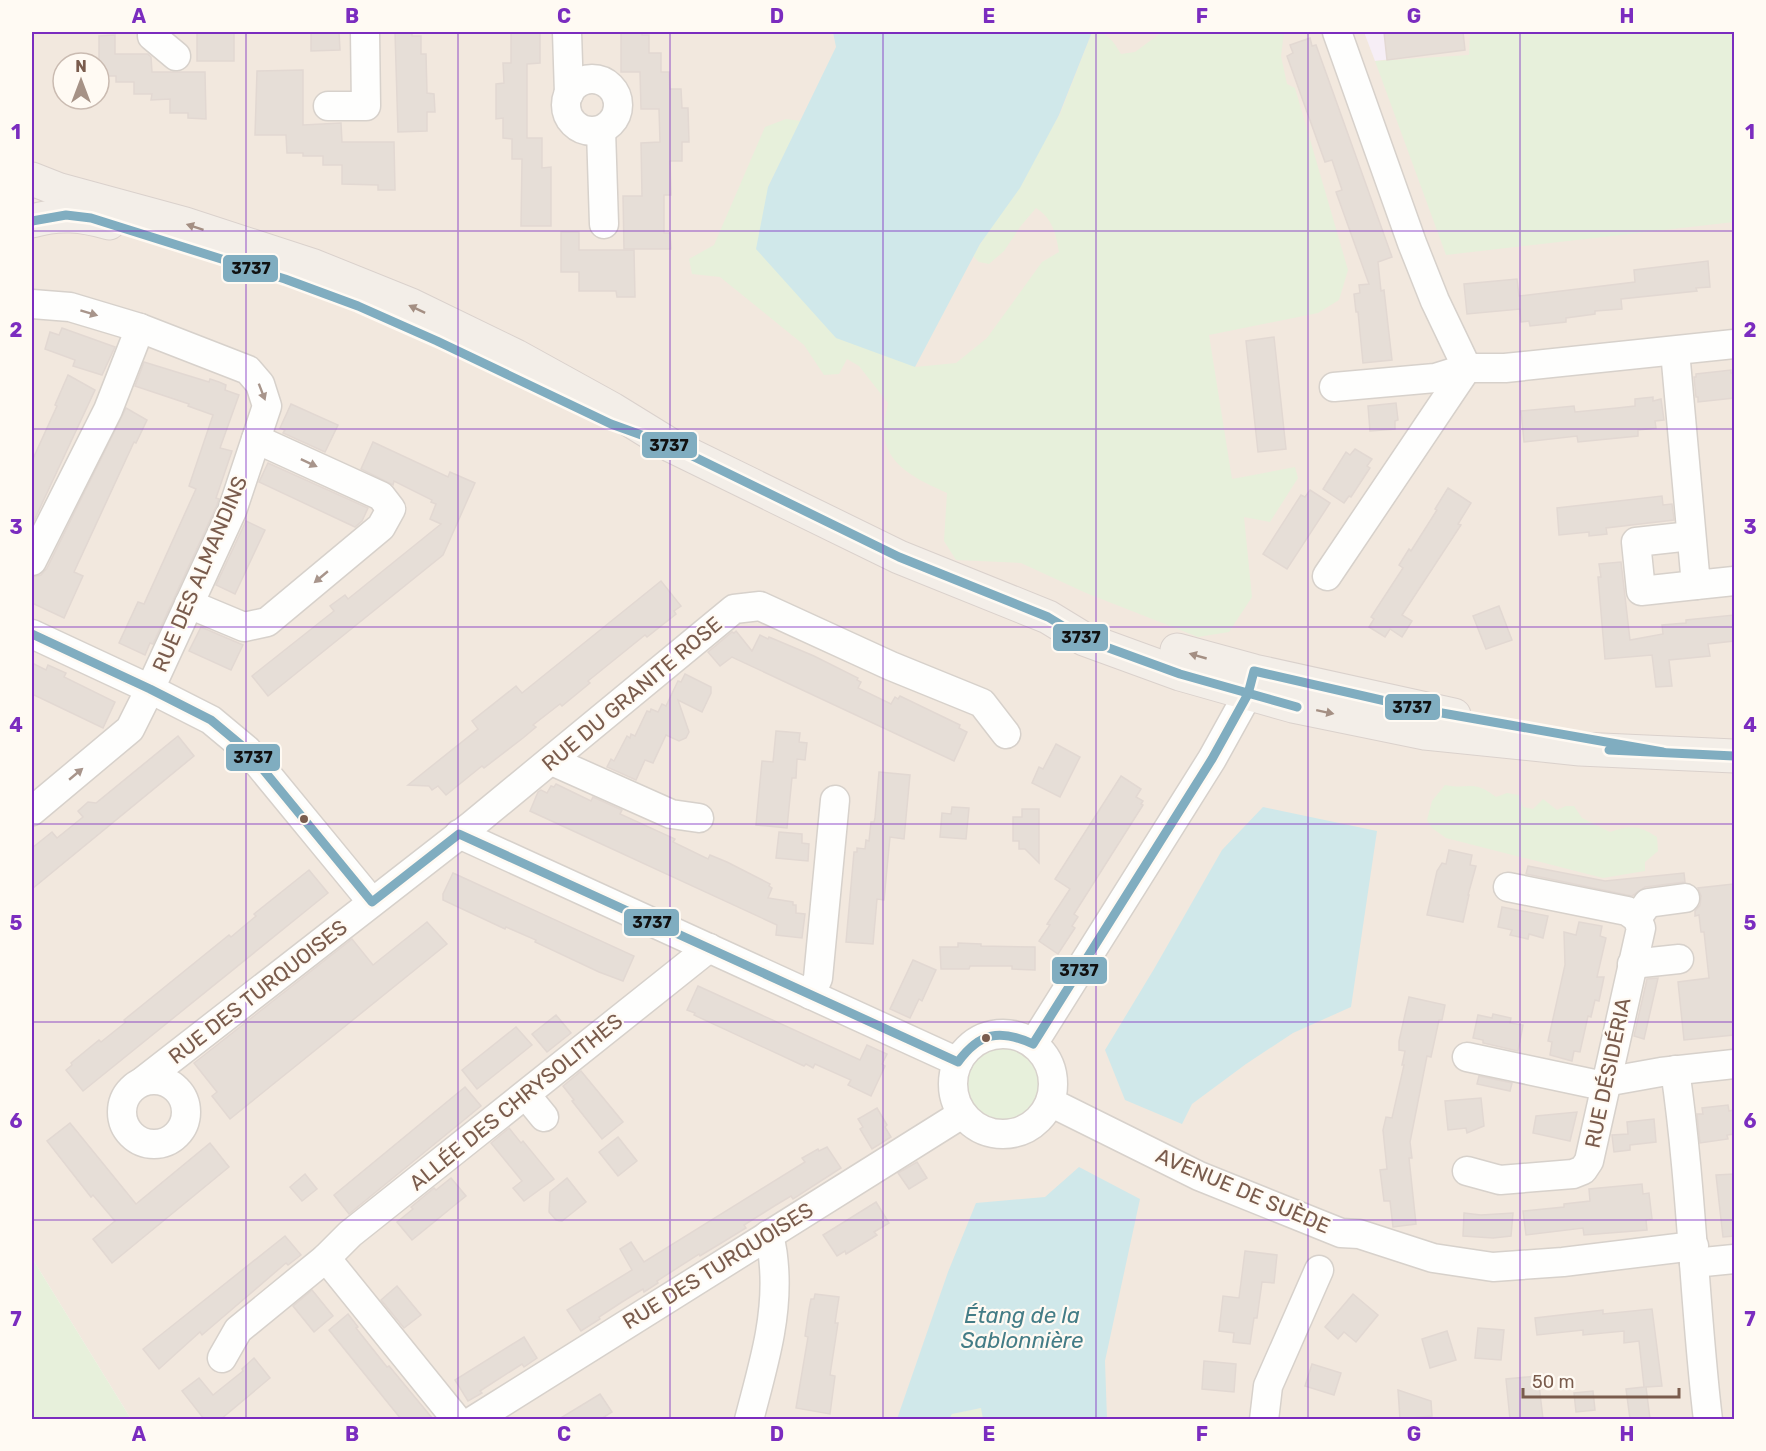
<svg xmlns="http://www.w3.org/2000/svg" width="1766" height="1451" font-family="Rubik,sans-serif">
	<rect width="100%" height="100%" fill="#f9f5f0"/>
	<path fill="#f2e8de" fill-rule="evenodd" d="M32,32H1734V1419H131L32,1258ZM63,63H99V99H63Z"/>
	<path fill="#f6eef6" d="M1364,32H1463L1465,50L1375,61Z"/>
	<g fill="#e7f0db">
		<path d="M1092,32C1108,32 1113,41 1121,54L1135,52L1162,32H1284L1281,56L1287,84L1295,88L1348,270L1339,300L1318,313L1209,335L1232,479L1295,467L1298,478L1270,522L1244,517L1252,597L1229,632L1198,637L1086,593L1021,563L956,560L944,541L947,493C918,480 881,464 884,426C884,418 887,410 888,403L859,366L847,359L839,374L824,375L804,345L720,277L692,274L689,259L714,245L765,127L786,119L801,121L768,187L915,367L956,363L987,338L1042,262L1059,252C1056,233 1052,218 1036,208L1020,227L1004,251L989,264L979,262L973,256L1060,114Z"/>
		<path d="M1470,32H1734V222L1446,255L1375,61L1469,55Z"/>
		<path d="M1445,785C1471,790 1472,779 1496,797L1507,793L1519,795L1523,807L1533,809L1543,799L1557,810L1566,806H1574L1582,818L1610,832C1631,825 1638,825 1657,837L1658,851L1645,862V871L1603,878L1446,838L1432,828L1427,820L1432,801Z"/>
		<circle cx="1003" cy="1085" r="37"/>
		<path d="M32,1258L131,1419H32Z"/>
		<path d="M982,1408L983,1419L949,1420L952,1414Z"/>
	</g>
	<g fill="#d0e8ea">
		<path d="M833,32H1092L1059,115L1020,188L980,244L915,367L836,338L756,249L768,187L836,47Z"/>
		<path d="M1263,807L1377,831L1351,1007L1293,1033L1246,1064L1192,1104L1182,1124L1125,1100L1105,1050L1154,969L1222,850Z"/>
		<path d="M1079,1167L1140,1199L1105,1361L1107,1419H983L981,1408L952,1414L949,1419H897L948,1272L976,1203L1045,1197Z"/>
	</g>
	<g fill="#e6ded7" stroke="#e2d8d2" stroke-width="1.5">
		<rect x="197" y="32" width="37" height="29"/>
		<path d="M311,32H339L340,50L311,51Z"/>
		<path d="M395,32H412V36H421V54H426L427,93L434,94L435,112H427V131L398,132Z"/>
		<path d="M511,32H540V63L527,64V138H542V168L551,167V226H521L522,159H512V139L503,138V118L496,119V84L504,83L503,63H511Z"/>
		<path d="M621,32H642V35H649V53H661V72H669L670,89H681L682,108H688L689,142H682V161H670L671,195H664V233H670L671,249H624L623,196H642L641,143L660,142L659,109H641L640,72H621Z"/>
		<path d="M1384,32H1463L1465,50L1387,60Z"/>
		<path d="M115,35V54H148L151,57L152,72H205L206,119L188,118V113H170V99L151,100L152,94H134V82H116V76H99V36Z"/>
		<path d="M1310,38L1312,46L1316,45L1392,257L1378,262L1381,291L1384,290L1392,360L1363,363L1358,312H1356L1354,294L1360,293L1359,285L1369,284L1336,192L1342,190L1332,160L1325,162L1287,56L1293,53L1290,45Z"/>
		<path d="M303,70V125L341,123L342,142H394L395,190H378V185L342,184V165H323V156H303V153H287L286,135H255L257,71Z"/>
		<path d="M561,232H579V250H634L635,297H617L616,291H579V272H561Z"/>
		<path d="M1708,261L1710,287L1696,288L1697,291L1621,299L1622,309L1595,311V314L1566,318V322L1530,326L1529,321L1521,322L1520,309L1467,314L1464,284L1517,279L1519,296L1635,282L1634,270Z"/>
		<path d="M62,328L115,347L102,375L73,366L75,360L45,349L50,332L59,335Z"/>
		<path d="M1274,337L1286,449L1258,452L1246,341Z"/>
		<path d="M144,362L209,382L210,379L219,382L226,385L225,390L239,395L220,448L232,451L216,498L219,499L217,505L153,644L150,643L145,655L119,643L138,602L144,604L196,489L189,486L213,415L188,406L189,404L135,386Z"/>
		<path d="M1731,370V373H1734V398L1698,402V397H1696L1694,377H1696V374Z"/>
		<path d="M68,375L95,390L32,525V461L57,406L55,405Z"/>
		<path d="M1653,397V401L1661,399L1664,420L1655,421L1656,428L1638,430V436L1578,442L1577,436L1524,442L1521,411L1574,406L1575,412L1617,408L1635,406V399Z"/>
		<path d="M1396,403L1398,420L1395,421V429L1370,431L1368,406Z"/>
		<path d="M291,404L338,425L325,452L283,433L285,430L280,428Z"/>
		<path d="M126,408L147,420L136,443L134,442L74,572L83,576L64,618L32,603V577L41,575L47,568Z"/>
		<path d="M373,442L448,477L450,472L475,483L443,555L268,696L252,676L334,611L330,606L345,595L348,599L441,524L430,519L436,504L431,502L432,500L394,481L393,485L361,469Z"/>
		<path d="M1355,449L1372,459L1367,466L1370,468L1351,497L1349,496L1344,503L1323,489L1346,452L1350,455Z"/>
		<path d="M268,463L368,508L362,521L355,527L259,482Z"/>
		<path d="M1448,488L1471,503L1458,524L1461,525L1402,615L1412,621L1402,637L1390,629L1385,637L1369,627L1374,619L1371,617L1403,568L1399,565L1409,549L1411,551L1437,510L1435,509Z"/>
		<path d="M1310,490L1330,503L1287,569L1263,554L1301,495L1305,497Z"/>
		<path d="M1662,496L1663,505L1672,504L1674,520L1606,528L1607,534L1589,536V532L1559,535L1557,508Z"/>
		<path d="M246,521L265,530L235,594L216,585Z"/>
		<path d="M1621,562L1630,640L1663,634L1662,625L1686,623V620L1734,615V641L1708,644L1710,656L1669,660L1672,686L1656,687L1652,655L1605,659L1598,577H1601L1599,564Z"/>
		<path d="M661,581L681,606L674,611L676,614L647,637L645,635L588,681L590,683L562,706L560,704L533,725L536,727L523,738L484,768L482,766L446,795L438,786L432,790L429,786L408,785L478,729L472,721L516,686L522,693Z"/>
		<path d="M1499,606L1512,640L1486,649L1473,616Z"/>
		<path d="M201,627L243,645L231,670L189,651Z"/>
		<path d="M736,631L752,651L760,635L768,639L769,637L814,656L858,678L857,680L861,682L858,688L891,704L895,697L898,699L900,696L960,725L959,728L967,732L954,761L732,657L720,666L708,652L732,632L734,633Z"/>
		<path d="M32,663L46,670L48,665L66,673L64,677L115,702L103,728L32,694Z"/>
		<path d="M685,674L711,687V693L702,712L678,700L689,732L686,738L679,741L666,735L653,763L645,760L636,780L607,767L611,759L614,761L627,736L630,738L631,734L635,736L647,711L650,712L651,709L658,712L662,704L666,706L678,681L681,682Z"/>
		<path d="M776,731L800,733L799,742L807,743L805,760L797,759L796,778H792L787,828L756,825L762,761L773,762Z"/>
		<path d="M178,736L194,756L32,889V848L52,832L57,838L83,817L78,811L88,802L96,803Z"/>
		<path d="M1056,744L1080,757L1060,797L1032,783L1039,767L1043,769Z"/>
		<path d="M879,772L910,775L904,839L890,837L884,900L877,899L873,944L846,942L854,852H857V848L865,849L866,840L869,841L871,822H874L875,818Z"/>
		<path d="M1121,776L1141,789L1136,797L1143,801L1141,804L1143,805L1074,914L1078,917L1072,926L1075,928L1058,954L1039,941L1050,925L1047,924L1070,889L1055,879Z"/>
		<path d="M556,784L591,801L593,797L622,810L620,814L675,839L673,842L708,859L710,855L727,862L770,884L769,886L772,888L768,898L793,902V905H796V913L805,914L802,938L776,935L777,925L530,811L538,792L541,790L547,793L551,786L554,787Z"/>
		<path d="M952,807L969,808L966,839L940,837L942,813L951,814Z"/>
		<path d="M1022,809H1039V863L1025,849H1019V841H1013V817H1022Z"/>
		<path d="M779,832L802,834V843L809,844L808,861L776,858Z"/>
		<path d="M1449,850L1472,855L1470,865L1476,866L1468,895H1469L1463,922L1427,915L1437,871L1442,863L1446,864Z"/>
		<path d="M1528,866L1605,881L1684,873L1685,882L1645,887L1632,896L1526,874Z"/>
		<path d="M309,870L328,893L83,1091L66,1070L72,1065L71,1063L99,1040L101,1042L126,1022L124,1020L229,935L231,937L256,916L254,914Z"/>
		<path d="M453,873L634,956L623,981L599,972L535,942L536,940L506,927L505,929L443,900V894Z"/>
		<path d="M1733,884L1734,1035L1684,1040L1678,982L1709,978L1704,932H1701L1699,915L1695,916V911L1700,905L1701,896L1698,888Z"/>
		<path d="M1502,907L1548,916L1543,938L1529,934L1528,939L1510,935L1512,930L1498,927Z"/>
		<path d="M427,922L447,944L230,1119L212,1096L217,1092L194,1063L352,939L373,965Z"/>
		<path d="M1579,922L1602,926L1600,936L1606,938L1597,977H1604L1599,1001L1595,1000L1591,1017L1588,1016L1580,1052L1574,1051L1572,1061L1550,1055L1552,1042L1548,1041L1565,965L1564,932L1576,935Z"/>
		<path d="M958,943L981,944V946L1035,947V970L1012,969V966H970L969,969H941L940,947H958Z"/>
		<path d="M913,960L936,970L922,1001L919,999L910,1018L890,1009Z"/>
		<path d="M1658,978L1644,1039L1634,1036L1647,979Z"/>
		<path d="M698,986L860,1060L867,1045L887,1054L882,1064L885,1066L871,1096L848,1085L851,1080L815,1064L813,1068L806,1064L804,1066L694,1015L695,1013L687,1010Z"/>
		<path d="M1409,997L1445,1005L1442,1020H1439L1431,1057L1427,1056L1410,1142L1412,1158H1409L1416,1224L1393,1227L1390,1201H1384L1380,1170L1387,1169L1383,1130L1386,1117L1392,1118L1404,1065H1402L1405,1051L1399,1050V1041Z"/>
		<path d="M1493,1014L1511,1018L1510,1023L1523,1025L1518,1051L1483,1043V1040L1473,1038L1478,1015L1492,1018Z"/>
		<path d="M556,1015L571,1033L547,1052L532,1034Z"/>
		<path d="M516,1027L532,1045L477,1089L462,1070Z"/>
		<path d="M581,1071L623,1122L602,1139L572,1101L574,1100L563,1086Z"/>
		<path d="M1479,1076L1512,1083L1510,1091L1477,1084Z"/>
		<path d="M465,1087L481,1106L349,1214L334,1195Z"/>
		<path d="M1481,1098L1484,1126L1467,1133L1466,1128L1448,1130L1445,1101Z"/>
		<path d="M1728,1105L1729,1111L1734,1110V1134L1727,1135L1728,1139L1700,1143L1697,1114H1703L1702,1108Z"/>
		<path d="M877,1108L887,1125L885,1127L891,1137L872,1149L860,1129L863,1127L858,1119Z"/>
		<path d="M1577,1112L1570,1141L1533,1133L1536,1116Z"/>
		<path d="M1654,1119L1656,1142L1630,1145V1150L1614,1152L1612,1135L1628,1134L1627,1122Z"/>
		<path d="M70,1123L136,1204L210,1143L229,1167L112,1263L93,1239L115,1221L93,1195L91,1197L47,1141Z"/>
		<path d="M509,1128L521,1143L523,1141L554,1179L524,1201L513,1188L522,1181L491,1143Z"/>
		<path d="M618,1137L637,1161L618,1176L599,1152Z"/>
		<path d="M827,1147L841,1168L793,1199L791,1196L776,1205L744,1225L746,1228L718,1245L700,1256L699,1254L657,1281L658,1283L644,1292L643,1289L622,1302L599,1317L600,1319L581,1331L567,1310L632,1270L620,1249L631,1242L644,1262L805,1162L802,1158L818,1149L819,1151Z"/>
		<path d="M917,1162L927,1178L909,1189L898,1173Z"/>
		<path d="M305,1174L317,1189L302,1201L290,1187Z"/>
		<path d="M1734,1174V1236L1723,1237L1716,1175Z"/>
		<path d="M451,1178L466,1196L412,1240L397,1222L413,1209L411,1207L434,1188L436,1190Z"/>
		<path d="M567,1178L586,1202L562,1221L556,1220L549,1212L550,1192Z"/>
		<path d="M1642,1184L1643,1194L1649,1193L1652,1219L1646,1220L1647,1230L1584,1235L1583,1228L1526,1235L1523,1211L1564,1207V1204L1590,1201L1589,1189Z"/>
		<path d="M876,1202L889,1223L874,1232L877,1235L846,1254L845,1251L837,1256L823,1235Z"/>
		<path d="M1464,1213L1481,1215L1513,1213L1511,1236L1493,1238L1463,1236Z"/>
		<path d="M285,1236L301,1255L288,1265L286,1263L202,1335L200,1332L159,1369L143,1349Z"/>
		<path d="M1245,1251L1277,1255L1274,1283L1262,1282L1257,1318H1254L1250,1344L1233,1342L1234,1333L1219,1331L1223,1296L1239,1298Z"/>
		<path d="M397,1286L421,1315L404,1328L381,1300Z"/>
		<path d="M312,1290L333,1316L314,1332L293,1306Z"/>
		<path d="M815,1294L839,1297L835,1323H838L830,1375L835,1376L830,1414L796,1408L808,1337L805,1336L809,1309L811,1299H814Z"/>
		<path d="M1353,1294L1378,1315L1356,1342L1344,1332L1338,1339L1325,1327Z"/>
		<path d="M1652,1309L1662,1386L1646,1387L1650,1419H1630L1626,1389L1644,1387L1639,1341L1624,1343V1331L1583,1335V1330L1537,1335L1535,1318L1603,1310V1314Z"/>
		<path d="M348,1314L358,1327L356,1328L387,1367L389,1366L433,1419H401L329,1330Z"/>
		<path d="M1478,1328L1504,1330L1501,1360L1475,1358Z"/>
		<path d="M1447,1331L1456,1360L1430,1368L1422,1339Z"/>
		<path d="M524,1337L537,1358L524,1367L522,1364L480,1391L482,1393L468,1401L455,1380Z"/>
		<path d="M254,1358L270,1378L221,1419H204L182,1391L199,1378L213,1395L243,1371L242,1369Z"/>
		<path d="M1204,1361L1236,1364L1234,1392L1202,1389Z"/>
		<path d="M1312,1364L1341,1373L1334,1395L1305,1386Z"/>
		<path d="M1538,1376L1543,1419H1510L1506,1379Z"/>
		<path d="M1398,1390L1431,1401L1432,1416L1400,1419Z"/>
		<path d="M1593,1391L1595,1410L1576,1412L1574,1393Z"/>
		<path d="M600,1394L612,1412L601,1419H559Z"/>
	</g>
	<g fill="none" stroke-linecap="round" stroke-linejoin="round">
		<g stroke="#d7d1cb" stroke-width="31">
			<g id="minor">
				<path d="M152,32V36L176,56"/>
				<path d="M567,32L569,94"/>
				<circle cx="592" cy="105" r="26"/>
				<path d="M328,106H366L365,32"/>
				<path d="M601,130L604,224"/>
				<path d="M32,304L70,307L140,328L248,370L260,384L267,406L232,511L150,689L130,729L32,811"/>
				<path d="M1675,351L1696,585L1734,581"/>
				<path d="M1334,387L1435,378L1467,368H1505L1734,344"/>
				<path d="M1691,536L1636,542L1641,591L1696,585"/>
				<path d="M32,561L108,410L140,328"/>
				<path d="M1327,576L1467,368L1435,301L1412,243L1337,32"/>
				<path d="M189,604L244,627L267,622L381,527L391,509L381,496L256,439"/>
				<path d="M32,634L150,689L211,720L247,750L372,902"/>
				<path d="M552,761L671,814L699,818"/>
				<path d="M459,834L958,1062"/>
				<path d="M1637,918L1648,903L1685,898"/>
				<path d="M1632,964L1679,959"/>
				<path d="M811,995L818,978L835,800"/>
				<circle cx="1003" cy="1084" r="50"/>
				<path d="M1033,1044L1212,759L1248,694L1254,673"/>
				<path d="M1467,1057L1594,1084L1661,1072L1734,1064"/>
				<path d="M1675,1070C1692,1186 1694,1303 1708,1420"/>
				<circle cx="154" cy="1112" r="32"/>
				<path d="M143,1081L472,825L734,609L760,606L891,666L982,703L1006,734"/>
				<path d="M526,1095L544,1117"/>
				<path d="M1050,1102L1199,1176L1341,1233L1359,1234L1433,1258L1493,1267L1563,1262L1694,1246"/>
				<path d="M1467,1171L1500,1180L1573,1174L1583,1170L1589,1161L1641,928L1637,918L1627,911L1508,887"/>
				<path d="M326,1258L457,1420"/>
				<path d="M1694,1263L1734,1259"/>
				<path d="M222,1358L238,1330L326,1258L350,1234L709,948"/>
				<path d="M474,1420L962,1114"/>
				<path d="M749,1420C762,1369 778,1320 774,1267C773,1256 773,1246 768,1235"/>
				<path d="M1264,1420L1268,1386L1319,1270"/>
			</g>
		</g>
		<g stroke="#dad1cc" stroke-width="35">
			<g id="major">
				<path d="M32,179L60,190L185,224L314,266L411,305L516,356L612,409L672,446L899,557L1048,617L1084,639L1180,674L1293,706L1425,733L1580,749L1734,756"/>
				<path d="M32,221C59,213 82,215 109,223"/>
				<path d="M1177,650L1254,671L1454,715"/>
			</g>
		</g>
		<use href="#minor" stroke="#fefefd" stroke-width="28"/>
		<use href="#major" stroke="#f3eee8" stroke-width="33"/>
		<g stroke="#fffaf3" stroke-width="14">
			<g id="bus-1">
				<path d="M32,221L66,215L91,218L285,279L358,306L437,341L611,424L672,446L899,557L1048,617L1084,639L1180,674L1297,707"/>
				<path d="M32,634L150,689L211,720L247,750L372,902L459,834L958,1062C980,1032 1000,1029 1033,1044L1212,759L1248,694L1254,671L1425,710L1663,752"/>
				<path d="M1609,750L1734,756"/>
			</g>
		</g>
		<use href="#bus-1" stroke="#80adc0" stroke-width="9"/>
	</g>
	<defs><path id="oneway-solid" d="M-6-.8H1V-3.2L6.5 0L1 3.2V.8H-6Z" transform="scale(1.5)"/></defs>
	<g fill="#a48f83">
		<use href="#oneway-solid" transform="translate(195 227) rotate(-162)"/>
		<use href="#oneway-solid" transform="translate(417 309) rotate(-155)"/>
		<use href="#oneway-solid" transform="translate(1198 656) rotate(-164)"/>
		<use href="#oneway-solid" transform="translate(1325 712) rotate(12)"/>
	</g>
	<g fill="#a8958b">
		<use href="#oneway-solid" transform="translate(89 313) rotate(17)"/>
		<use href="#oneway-solid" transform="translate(262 392) rotate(69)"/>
		<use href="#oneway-solid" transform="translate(309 463) rotate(25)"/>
		<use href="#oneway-solid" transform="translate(321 577) rotate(140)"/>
		<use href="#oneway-solid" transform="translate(76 774) rotate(-40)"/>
	</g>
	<path fill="none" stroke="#7b2cbf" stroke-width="1.5" stroke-opacity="0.55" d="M246,32V1420M458,32V1420M670,32V1420M883,32V1420M1096,32V1420M1308,32V1420M1520,32V1420M32,231H1734M32,429H1734M32,627H1734M32,824H1734M32,1022H1734M32,1220H1734"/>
	<g fill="#7a5c4d" stroke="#fffaf3" stroke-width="2">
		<circle cx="304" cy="819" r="5"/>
		<circle cx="986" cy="1038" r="5"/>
	</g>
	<g text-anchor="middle" stroke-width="4.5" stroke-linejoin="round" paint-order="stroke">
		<g font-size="21" fill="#7a5c4d" stroke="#fffaf3">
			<text transform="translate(200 574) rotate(-67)" y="7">RUE DES ALMANDINS</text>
			<text transform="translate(632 694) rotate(-40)" y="7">RUE DU GRANITE ROSE</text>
			<text transform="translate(258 992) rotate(-38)" y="7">RUE DES TURQUOISES</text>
			<text transform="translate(1608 1073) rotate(-78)" y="7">RUE DÉSIDÉRIA</text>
			<text transform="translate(516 1102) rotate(-39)" y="7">ALLÉE DES CHRYSOLITHES</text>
			<text transform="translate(1243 1191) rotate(23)" y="7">AVENUE DE SUÈDE</text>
			<text transform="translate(718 1266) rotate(-32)" y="7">RUE DES TURQUOISES</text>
		</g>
		<g font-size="22" font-style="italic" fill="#437c86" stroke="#fffaf3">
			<text x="1022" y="1323">Étang de la<tspan x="1022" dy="25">Sablonnière</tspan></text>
		</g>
	</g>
	<g stroke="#fffaf3" stroke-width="2">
		<rect x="222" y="254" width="57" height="29" rx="6" fill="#80adc0"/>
		<rect x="641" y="431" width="57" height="28" rx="6" fill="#80adc0"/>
		<rect x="1052" y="623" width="57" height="29" rx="6" fill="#80adc0"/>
		<rect x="1384" y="693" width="57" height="28" rx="6" fill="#80adc0"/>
		<rect x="225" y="743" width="56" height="29" rx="6" fill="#80adc0"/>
		<rect x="623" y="908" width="57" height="29" rx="6" fill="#80adc0"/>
		<rect x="1051" y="956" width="57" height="29" rx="6" fill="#80adc0"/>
	</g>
	<g font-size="16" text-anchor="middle" font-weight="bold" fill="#111">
		<text x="251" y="274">3737</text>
		<text x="669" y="451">3737</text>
		<text x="1081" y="643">3737</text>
		<text x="1412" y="713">3737</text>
		<text x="253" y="763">3737</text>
		<text x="652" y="928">3737</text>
		<text x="1079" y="976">3737</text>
	</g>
	<rect width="1766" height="1451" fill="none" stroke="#fffaf3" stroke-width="66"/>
	<g transform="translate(81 81)"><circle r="28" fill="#fffaf3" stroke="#cabbb1" stroke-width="1.5"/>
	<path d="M0-4.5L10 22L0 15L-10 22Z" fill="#a69286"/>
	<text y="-9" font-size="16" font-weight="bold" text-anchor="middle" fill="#7a5c4d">N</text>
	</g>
	<path d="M1523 1388v9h156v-9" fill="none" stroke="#7a5c4d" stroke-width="3"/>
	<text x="1532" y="1388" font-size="18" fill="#7a5c4d" stroke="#fffaf3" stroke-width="4.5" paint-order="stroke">50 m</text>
	<rect x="33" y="33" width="1700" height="1385" fill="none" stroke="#7b2cbf" stroke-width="2"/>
	<g font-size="20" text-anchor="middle" font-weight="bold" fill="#7b2cbf">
		<text x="139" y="23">A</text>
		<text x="352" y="23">B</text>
		<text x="564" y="23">C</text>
		<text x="777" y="23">D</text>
		<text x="989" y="23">E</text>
		<text x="1202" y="23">F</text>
		<text x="1414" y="23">G</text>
		<text x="1627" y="23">H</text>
		<text x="16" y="139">1</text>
		<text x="1750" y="139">1</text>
		<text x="16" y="337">2</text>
		<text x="1750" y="337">2</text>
		<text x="16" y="534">3</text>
		<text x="1750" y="534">3</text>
		<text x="16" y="732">4</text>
		<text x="1750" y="732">4</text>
		<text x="16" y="930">5</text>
		<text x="1750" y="930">5</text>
		<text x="16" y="1128">6</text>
		<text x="1750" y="1128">6</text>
		<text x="16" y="1326">7</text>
		<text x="1750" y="1326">7</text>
		<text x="139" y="1441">A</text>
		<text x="352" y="1441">B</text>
		<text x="564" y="1441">C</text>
		<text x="777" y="1441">D</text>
		<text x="989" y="1441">E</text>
		<text x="1202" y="1441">F</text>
		<text x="1414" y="1441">G</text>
		<text x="1627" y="1441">H</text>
	</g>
</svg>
